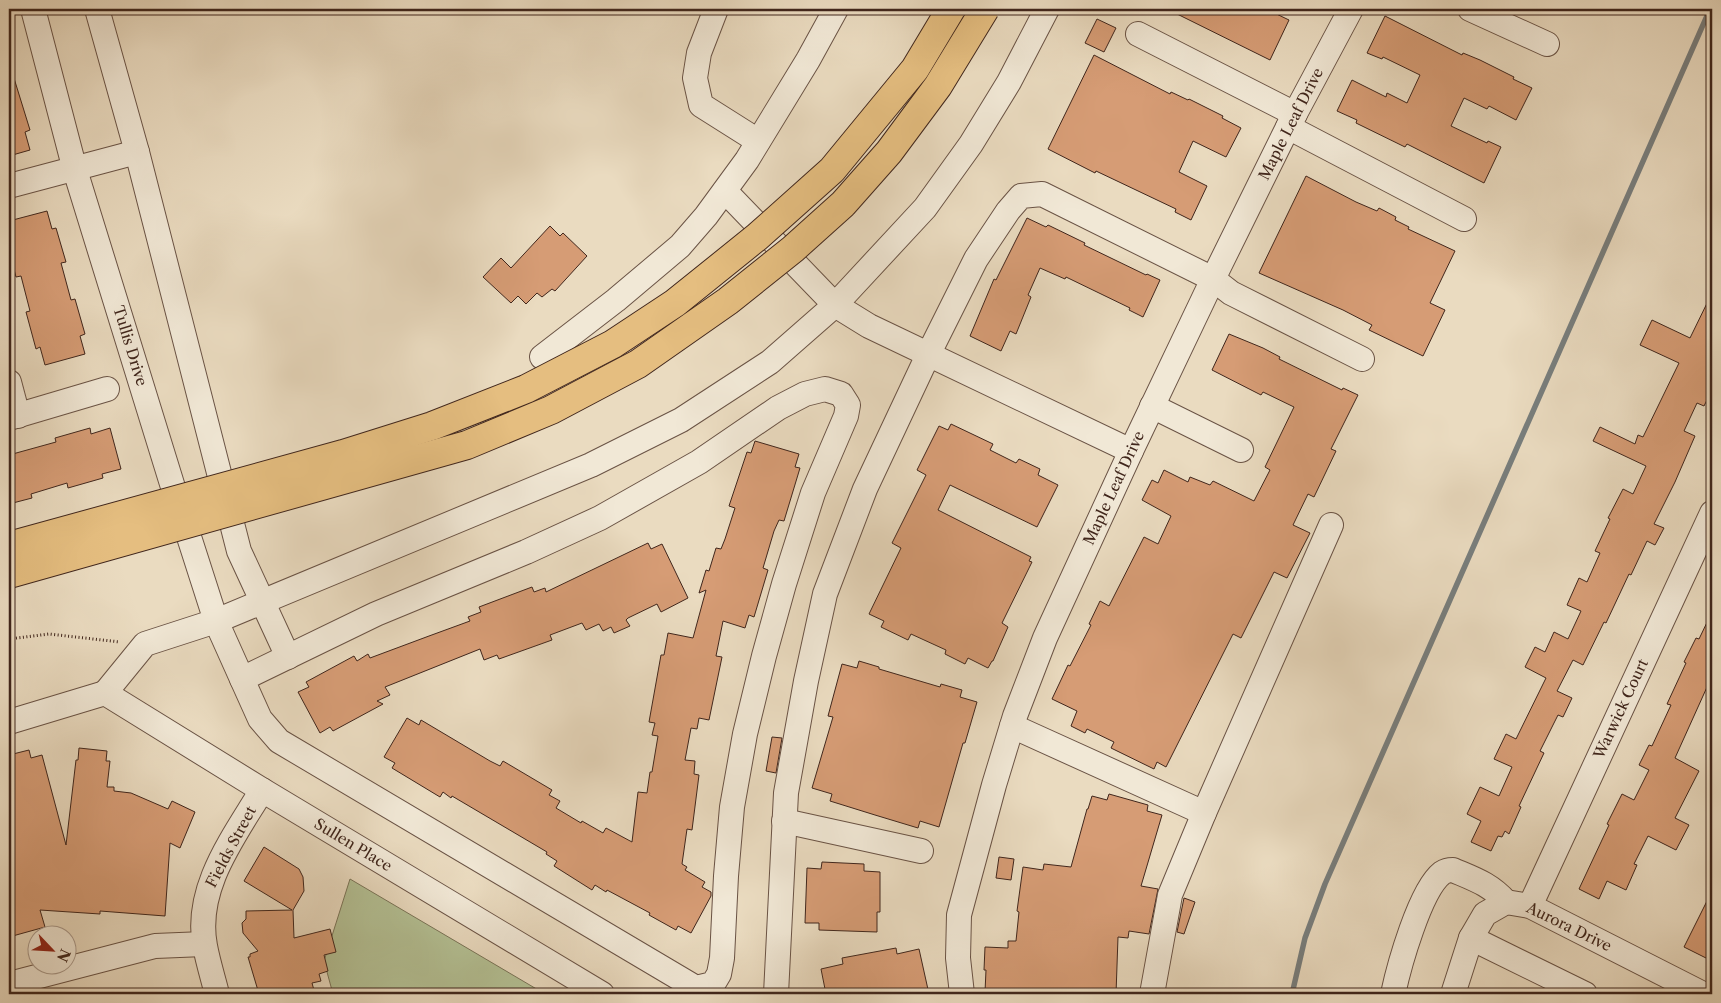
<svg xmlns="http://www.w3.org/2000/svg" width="1721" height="1003" font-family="'Libre Caslon Text',serif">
	<rect width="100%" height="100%" fill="#eadbc0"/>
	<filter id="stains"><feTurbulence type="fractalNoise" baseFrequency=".004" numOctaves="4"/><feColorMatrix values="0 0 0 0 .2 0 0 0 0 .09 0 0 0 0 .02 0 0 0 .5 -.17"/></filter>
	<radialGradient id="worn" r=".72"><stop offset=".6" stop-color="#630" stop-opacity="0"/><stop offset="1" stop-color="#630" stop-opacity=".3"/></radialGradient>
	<path fill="#b4c195" stroke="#7a7458" d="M350,879L545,994H333L324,961Z"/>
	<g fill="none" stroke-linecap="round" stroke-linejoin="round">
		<path stroke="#787e7d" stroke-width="5.5" d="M1292,994L1305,938L1325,884L1710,9"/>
	</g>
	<g fill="#d69c75" stroke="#40261c">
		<path d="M1167,9H1266L1289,20L1270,60Z"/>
		<path d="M1385,16L1462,55L1463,53L1480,60L1514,77L1513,79L1532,88L1516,120L1489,106L1487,109L1464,98L1451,126L1487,143L1488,141L1501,147L1484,183L1407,144L1405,147L1356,123L1357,120L1337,111L1352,80L1386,97L1387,93L1407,103L1420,75L1383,57L1382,59L1367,53Z"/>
		<path d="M1097,19L1116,28L1104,52L1085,43Z"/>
		<path d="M1094,55L1170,94L1171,92L1188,100L1189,99L1223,116L1222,118L1241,128L1226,157L1193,141L1179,172L1207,186L1191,220L1175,212L1176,209L1096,171L1095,173L1048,149Z"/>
		<path d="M9,75H13L30,130L25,132L30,150L9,156Z"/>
		<path d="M1306,176L1356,202L1377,211L1379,208L1396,217L1395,220L1409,227L1408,229L1455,251L1430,303L1445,310L1423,356L1369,330L1372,325L1343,310L1259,273Z"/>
		<path d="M47,211L52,229L56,228L66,262L61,263L71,300L75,299L85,334L80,336L85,354L45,365L40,347L36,349L26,312L30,311L21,276L16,277L9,250V221Z"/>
		<path d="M1027,218L1046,227L1048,225L1085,243L1084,245L1146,275L1147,274L1160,280L1143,317L1129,310L1130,308L1066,277L1065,279L1040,268L1028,295L1031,297L1016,334L1010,331L1001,351L970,336L994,279L996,280Z"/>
		<path d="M550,226L560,236L563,233L587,256L555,291L552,289L542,297L537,293L526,304L518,296L511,303L483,277L501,258L511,268Z"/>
		<path d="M1712,293V390L1704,406L1697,403L1684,431L1695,436L1675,482L1654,524L1664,528L1655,545L1647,541L1631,575L1629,574L1606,623L1604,622L1583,665L1573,660L1557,691L1572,698L1563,717L1558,715L1540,751L1544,753L1519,806L1521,807L1509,834L1505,831L1502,837L1498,836L1491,851L1471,842L1481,821L1467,814L1480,787L1499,796L1512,767L1494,759L1506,734L1516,739L1546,678L1525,667L1535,647L1545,652L1554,632L1568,639L1581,611L1567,605L1579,578L1587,582L1600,553L1595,551L1610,519L1608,518L1623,489L1633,494L1646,466L1593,441L1600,427L1635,444L1638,435L1643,437L1679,363L1640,345L1652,320L1690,338Z"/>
		<path d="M1229,334L1263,348L1280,357L1279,359L1342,390L1343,388L1358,395L1331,449L1336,451L1314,497L1308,494L1293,525L1310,533L1287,578L1274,572L1241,638L1233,634L1166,767L1157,762L1154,769L1111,748L1114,742L1087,729L1085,733L1071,726L1077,711L1052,699L1068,665L1070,666L1091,625L1089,624L1100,601L1109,606L1144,537L1158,544L1171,516L1142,500L1152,480L1158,483L1164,470L1188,482L1190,477L1210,485L1213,481L1254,501L1270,470L1265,467L1294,407L1263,392L1261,395L1212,370Z"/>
		<path d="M951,424L993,444L990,450L1016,463L1019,459L1040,469L1038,475L1058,485L1037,527L950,485L938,510L1031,557L1029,561L1032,562L1002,623L1008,627L993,661H992L988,668L968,658L965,664L945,654L946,650L911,634L908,640L881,627L884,621L869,614L901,548L892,543L926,475L917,470L939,426L948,430Z"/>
		<path d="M90,428L91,434L110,428L121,469L102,474L103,478L68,488L67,483L31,494L32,498L9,504V455L56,442L55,438Z"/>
		<path d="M755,441L799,454L795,467L800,468L784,521L779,520L774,531L763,568L768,570L754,617L749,615L745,628L723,621L716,656L722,657L709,720L699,718L697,729L691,728L685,760L695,761L694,774L699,775L692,830L687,829L682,864L687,867L685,870L705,882L702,887L711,892V896L691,933L678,926L676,930L649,915L650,913L607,890L606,892L595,885L592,890L554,866L557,861L546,854L547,852L452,796L451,798L443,792L440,797L392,768L395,763L384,757L407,718L419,725L421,720L490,761L500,766L503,761L552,790L549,795L560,801L556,808L581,823L582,821L603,833L606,828L632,842L638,792L647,793L650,772H652L658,736L652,735L655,723L649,722L661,655H664L668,633L693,638L706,590L699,593L706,570L709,571L716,548L721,549L725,539L735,508L729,506L747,452L751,453Z"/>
		<path d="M648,543L651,549L662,544L688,598L661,612L657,604L628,618L626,620L630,626L614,633L611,627L603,631L599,624L586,630L582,623L550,635L552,640L499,659L497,655L484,660L480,649L385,687L390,695L377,701L383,704L333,731L330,727L320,733L298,692L309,687L306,682L354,656L357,661L368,654L370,658L429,636L470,621L468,617L481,612L479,607L532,587L534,592L545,588L546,592Z"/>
		<path d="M1712,612V676L1675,758L1699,771L1675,818L1689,825L1676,850L1648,836L1634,864L1637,865L1626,890L1607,881L1599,899L1579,889L1609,825L1607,824L1622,794L1634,800L1649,770L1639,765L1649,745L1652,746L1671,705L1667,704L1686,663L1684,662L1696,638L1699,639Z"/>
		<path d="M859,661L879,667V669L940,687L941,684L962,690L960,697L977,702L965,743H963L939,827L920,821L918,828L875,815L830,801L832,794L812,788L833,717L828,716L842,664L857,668Z"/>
		<path d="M772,737L782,738L776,773L766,771Z"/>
		<path d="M79,748L107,751L106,761H110L107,787H114V791L131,793L168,809L172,801L195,812L180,848L170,843L165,916L100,911V914L40,910L45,927L9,937V755L29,750L31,758L42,755L66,845L76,760H78Z"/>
		<path d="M1109,794L1148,805L1147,811L1162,815L1141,886L1158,889L1149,934L1129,931L1128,938L1118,937L1116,994H1006L985,992L986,970H984L985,947L1008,948V941H1016L1019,912L1017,911L1023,867L1043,870L1044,864L1071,867L1087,809H1088L1092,796L1107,800Z"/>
		<path d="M264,847L299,869L303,877L304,891L293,910L294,938L330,929L336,952L324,955L328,971L319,974L321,981L312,983L315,994H259L248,957H250V954L258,951L243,933L242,923L246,919V911L292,910L244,881Z"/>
		<path d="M999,857L1014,859L1011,880L996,878Z"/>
		<path d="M822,862L864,864V871L880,872V912H877V932L819,930V923H805L807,868L821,869Z"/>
		<path d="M1712,891V961L1684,947Z"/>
		<path d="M1184,898L1195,902L1184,934L1177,932Z"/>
		<path d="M896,948L897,954L919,949L929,994H826L821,969L843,964L842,958Z"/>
	</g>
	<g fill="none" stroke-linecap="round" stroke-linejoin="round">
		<g stroke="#6a5345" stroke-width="26">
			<g id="minor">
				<path d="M33,9L75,170L172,484L216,621L242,679"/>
				<path d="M97,9L137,152L239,551L288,657"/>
				<path d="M716,9L699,53L695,78L701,105L758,141"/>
				<path d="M1470,9L1547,44"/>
				<path d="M1138,34L1295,114"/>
				<path d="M1288,127L1464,219"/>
				<path d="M9,186L137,152"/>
				<path d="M725,191L835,305L869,326L1131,451"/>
				<path d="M542,357L616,300L680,246L706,216L747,160L808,60L836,9"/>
				<path d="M9,382L18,416"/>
				<path d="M825,389L841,394L848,405L846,416L813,493L784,584L764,656L745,734L732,807L726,876L722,958L719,974L713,984L696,988L279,741L260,719L242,679L376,614L526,552L600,518L699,462L778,408L805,394Z"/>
				<path d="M1152,406L1241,450"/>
				<path d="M9,418L107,389"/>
				<path d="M105,693L145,644L216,621L591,465L681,420L770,362L835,305L925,208L971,144L1009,82L1047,9"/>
				<path d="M105,693L262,790L602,994"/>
				<path d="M9,722L105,693"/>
				<path d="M1012,726L1204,813L1331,525"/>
				<path d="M784,821L921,851"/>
				<path d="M1530,906L1712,513"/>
				<path d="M1471,938L1585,994"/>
				<path d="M9,984L155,946L204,944"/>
				<path d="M217,994C213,978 208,962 205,946C194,888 234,837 262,790"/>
				<path d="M776,994L786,793L806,681L825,594L865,489L928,355L976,259L1008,211L1021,196L1042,194L1213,279L1231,293L1362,359"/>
				<path d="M962,994L958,958L959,915L994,785L1015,716L1045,638L1131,451L1213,279L1288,127L1351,9"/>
				<path d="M1152,994L1170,895L1204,813"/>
				<path d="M1393,994C1399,966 1420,890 1442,873C1445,871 1449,870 1453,870C1474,879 1490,884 1506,902"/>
				<path d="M1453,994L1471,938L1485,914L1506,902L1530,906L1703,994"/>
			</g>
		</g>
		<path stroke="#40261c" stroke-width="3" stroke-dasharray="1 2.5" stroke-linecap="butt" d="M9,639L49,634L120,642"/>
		<use href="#minor" stroke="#f1e8d6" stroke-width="24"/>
		<g stroke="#40261c" stroke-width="30" stroke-linecap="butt">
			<g id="major-bridge">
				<path d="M9,546L343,454L432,426L526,389L613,344L675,303L757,237L832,170L915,69L951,9"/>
				<path d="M9,574L467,445L551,410L638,364L728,301L793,249L843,204L889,152L938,86L985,9"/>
			</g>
		</g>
		<use href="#major-bridge" stroke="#e5be80" stroke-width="28"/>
	</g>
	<g text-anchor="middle" stroke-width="4" stroke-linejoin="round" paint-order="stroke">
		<g font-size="15" fill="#40261c" stroke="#f1e8d6">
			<text transform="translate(1291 124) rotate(-63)" y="5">Maple Leaf Drive</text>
			<text transform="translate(130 346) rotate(73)" y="5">Tullis Drive</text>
			<text transform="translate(1114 488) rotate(-65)" y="5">Maple Leaf Drive</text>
			<text transform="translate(1621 709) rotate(-65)" y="5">Warwick Court</text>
			<text transform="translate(353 845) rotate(31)" y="5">Sullen Place</text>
			<text transform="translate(231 847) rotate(-62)" y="5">Fields Street</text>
			<text transform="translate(1569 927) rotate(26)" y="5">Aurora Drive</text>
		</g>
	</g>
	<rect width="1721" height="1003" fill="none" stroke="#eadbc0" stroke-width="30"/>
	<rect x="10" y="10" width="1701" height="983" fill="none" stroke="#40261c" stroke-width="2.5"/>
	<rect x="15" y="15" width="1691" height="973" fill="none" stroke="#40261c"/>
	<g transform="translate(52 950) rotate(115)"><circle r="24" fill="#f1e8d6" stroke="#aa9a8c"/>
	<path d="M0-4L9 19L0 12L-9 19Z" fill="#8f2418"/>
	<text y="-8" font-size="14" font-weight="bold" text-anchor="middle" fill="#40261c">N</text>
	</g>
	<rect width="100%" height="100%" filter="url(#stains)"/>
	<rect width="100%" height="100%" fill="url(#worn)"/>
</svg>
